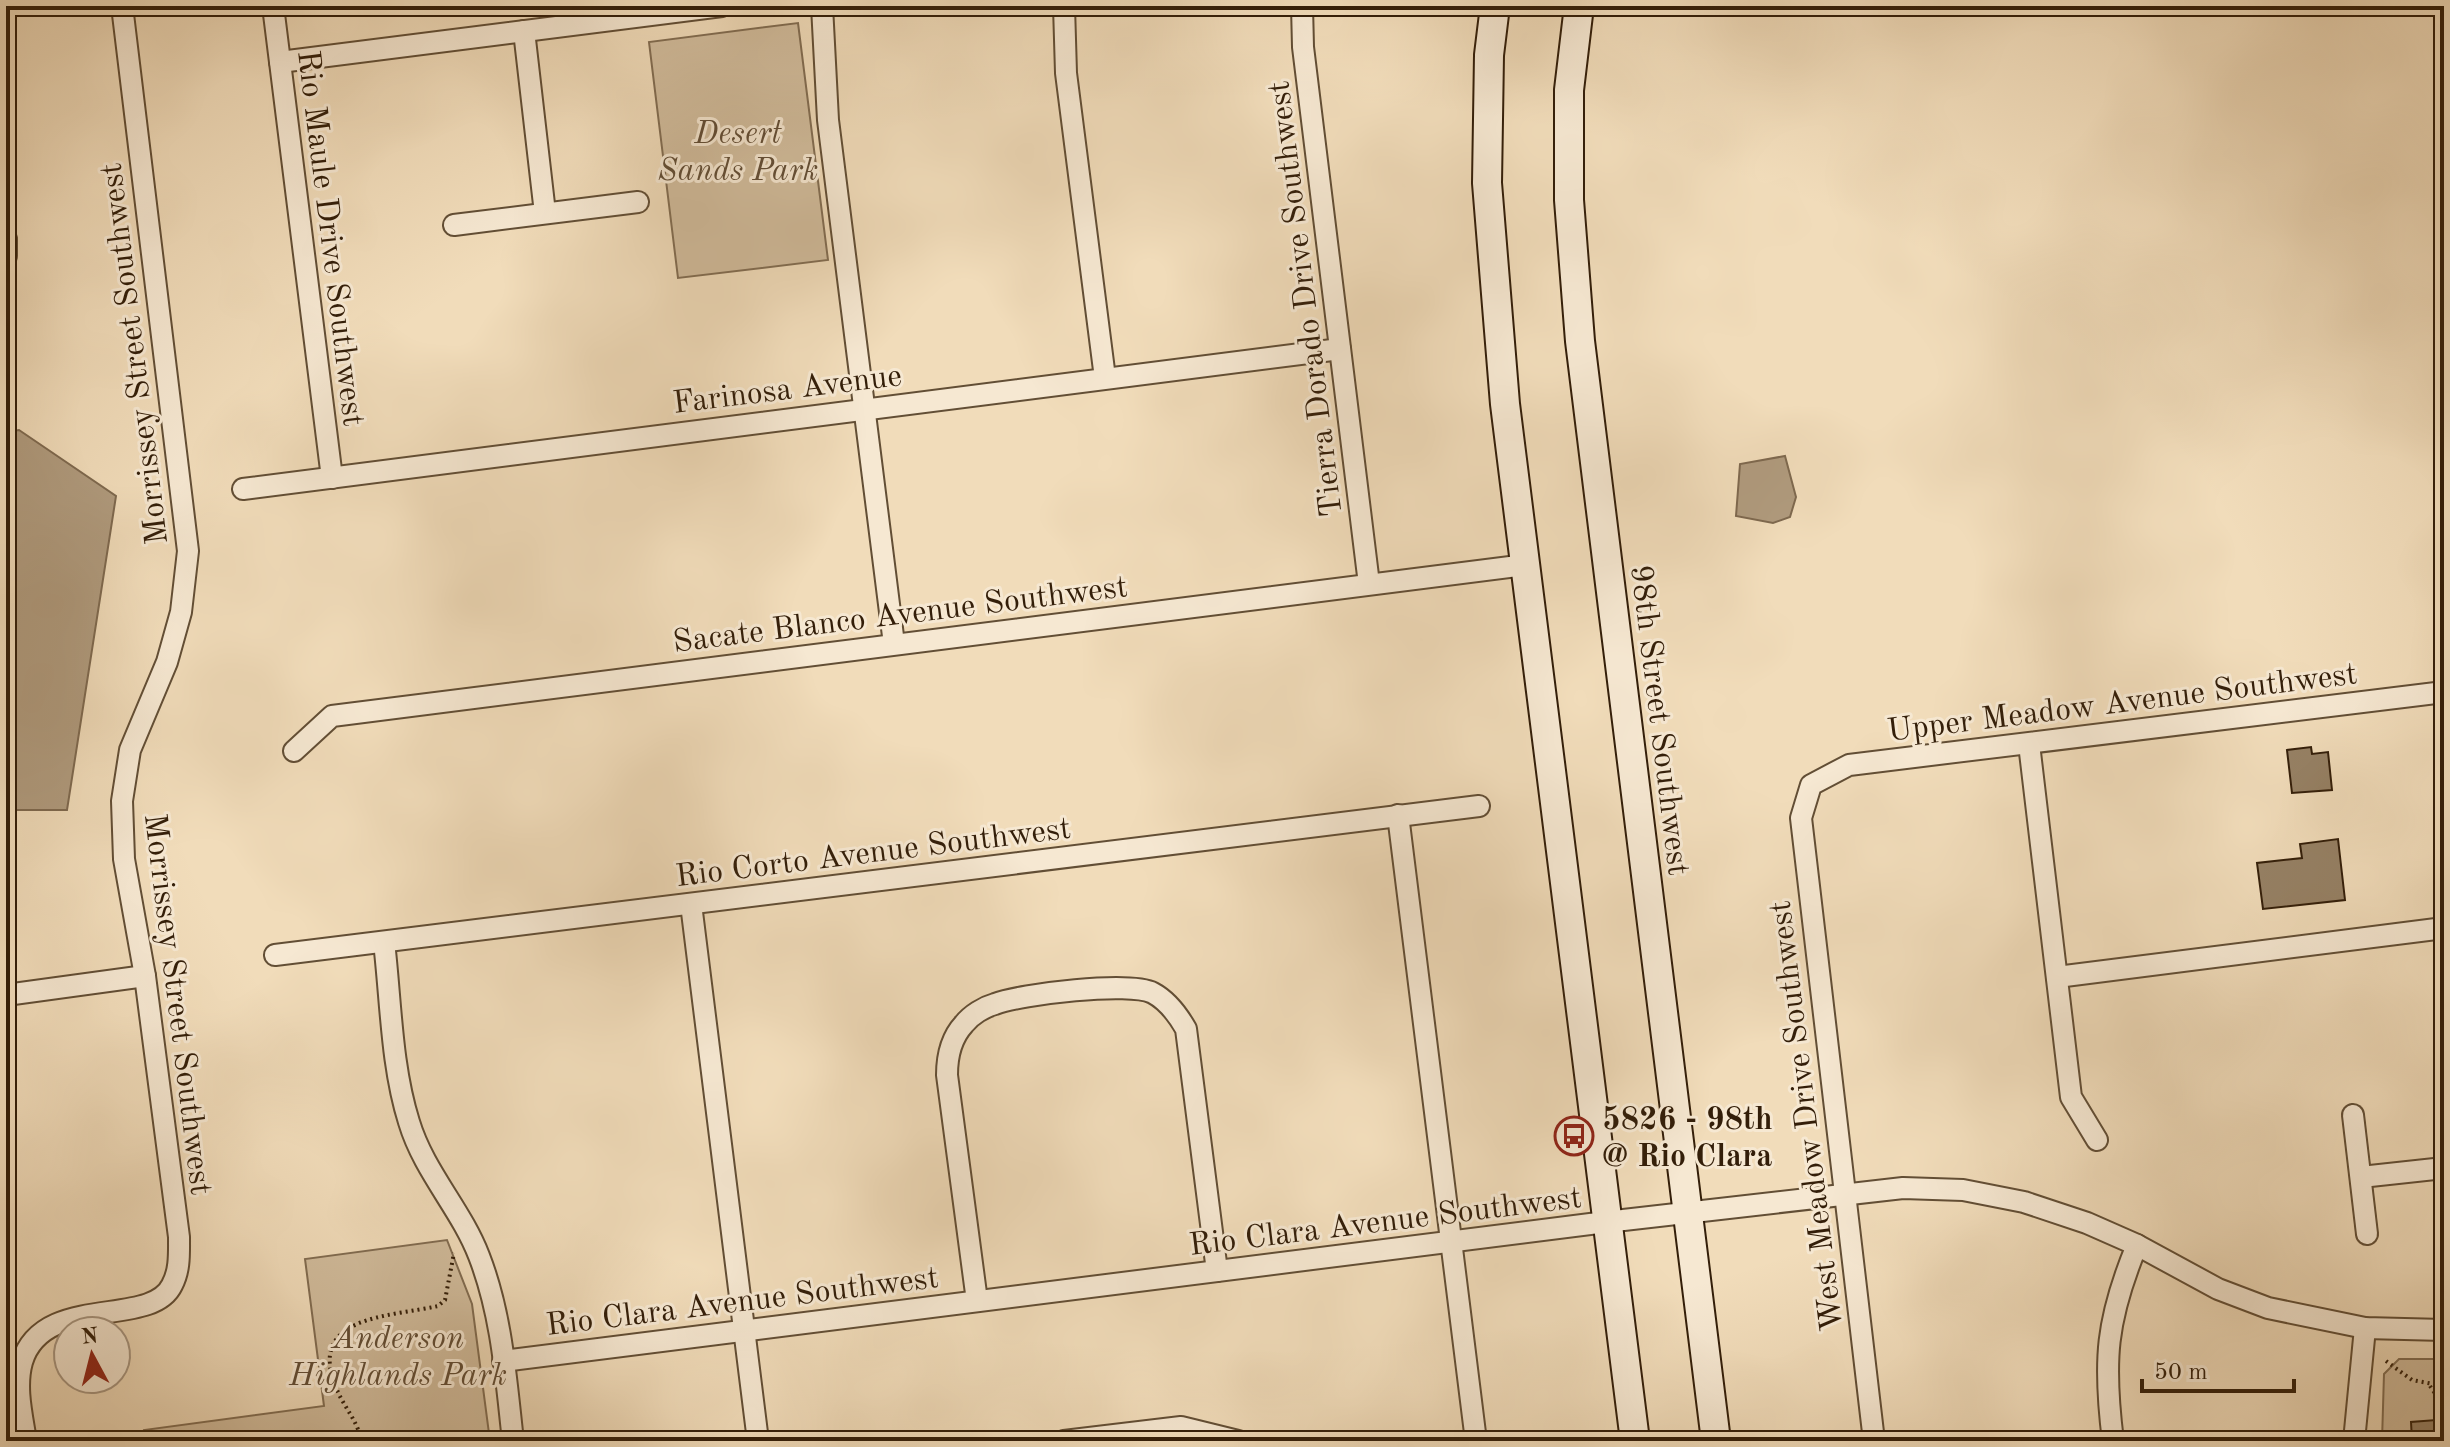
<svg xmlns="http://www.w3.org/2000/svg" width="2450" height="1447" font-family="'Old Standard TT',serif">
	<rect width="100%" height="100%" fill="#f1dcba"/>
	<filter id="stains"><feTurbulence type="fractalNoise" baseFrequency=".0025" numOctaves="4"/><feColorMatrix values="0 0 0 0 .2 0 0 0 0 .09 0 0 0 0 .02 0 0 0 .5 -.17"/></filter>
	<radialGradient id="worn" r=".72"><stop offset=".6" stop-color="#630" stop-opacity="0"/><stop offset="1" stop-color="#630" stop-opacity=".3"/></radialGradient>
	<g fill="#d1bc9c" stroke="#826d52" stroke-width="2">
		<path d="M798,23L828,260L678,278L649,42Z"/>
		<path d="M447,1240L472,1304L490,1441H145L144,1430L324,1406L305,1259Z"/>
		<path d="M2399,1359H2444V1441H2382L2384,1374Z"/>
	</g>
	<g fill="#b09b7e" stroke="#7e694f" stroke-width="2">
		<path d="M19,430L116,496L67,810H6V432Z"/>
		<path d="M1785,456L1796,497L1790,517L1773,523L1736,516L1740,464Z"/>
	</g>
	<g fill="#968165" stroke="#331e09" stroke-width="2">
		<path d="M2311,747L2312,754L2328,752L2332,790L2292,793L2287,750Z"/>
		<path d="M2338,839L2345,900L2263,909L2257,863L2302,858L2300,844Z"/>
		<path d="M2436,1420L2437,1441H2412L2411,1422Z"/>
	</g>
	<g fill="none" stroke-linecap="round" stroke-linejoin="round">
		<g stroke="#624e35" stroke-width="24">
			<g id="minor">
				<path d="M273,6L332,478"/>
				<path d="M822,6L828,120L894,644"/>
				<path d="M1064,6L1066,73L1105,378"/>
				<path d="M1302,6L1303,47L1369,584"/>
				<path d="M524,31L545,213"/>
				<path d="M280,62L722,6"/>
				<path d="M454,225L638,202"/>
				<path d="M6,239V256"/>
				<path d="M243,489L1340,349"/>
				<path d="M2029,744L2071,1097L2097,1140"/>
				<path d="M294,751L332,716L1526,565"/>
				<path d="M1398,815L1476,1441"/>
				<path d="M691,904L758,1441"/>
				<path d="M384,942C391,1001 391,1065 409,1122C424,1172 461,1209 479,1256C502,1315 506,1379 513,1441"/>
				<path d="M275,955L1479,806"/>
				<path d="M2057,977L2444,928"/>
				<path d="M6,995L145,976"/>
				<path d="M2353,1115L2367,1234"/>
				<path d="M2361,1177L2444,1168"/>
				<path d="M977,1301L947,1075C947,1057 951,1038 964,1024C971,1015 984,1007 995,1004C1021,994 1130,981 1153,993C1168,1001 1178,1015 1186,1029L1217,1271"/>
				<path d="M503,1361L1606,1222L1903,1188L1963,1190L2024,1202L2087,1223L2137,1245L2218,1289L2268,1308L2365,1328L2444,1330"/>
				<path d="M26,1441C22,1415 15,1387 22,1362C43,1292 151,1329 172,1285C180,1270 179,1254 179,1237L145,976L124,859L122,801L130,750L167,662L181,612L188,551L122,6"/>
				<path d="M1064,1441L1181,1427L1238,1441"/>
				<path d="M1874,1441L1801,818L1811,785L1849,765L2444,692"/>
				<path d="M2113,1441C2103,1361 2106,1320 2137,1245"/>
				<path d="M2354,1441L2365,1328"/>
			</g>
		</g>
		<g stroke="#331e09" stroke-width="32">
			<g id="secondary">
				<path d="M1495,6L1489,55L1487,183L1505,404L1635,1441"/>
				<path d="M1579,6L1569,90V200L1580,341L1716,1441"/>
			</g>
		</g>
		<g stroke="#331e09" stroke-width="4" stroke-dasharray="2 4" stroke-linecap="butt">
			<path d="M2386,1361L2412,1380L2444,1386"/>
			<path d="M2430,1386L2436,1395L2440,1441"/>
			<path d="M361,1441C359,1423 344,1407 337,1390C304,1315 390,1317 438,1306L445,1300L454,1253"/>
			<path d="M479,1441H486"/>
		</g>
		<use href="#minor" stroke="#f6e8d2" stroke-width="20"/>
		<use href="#secondary" stroke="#f6e8d2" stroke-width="28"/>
	</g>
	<defs>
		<g id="bus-ring" transform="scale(2)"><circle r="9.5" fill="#f6e8d2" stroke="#8f2418" stroke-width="1.5"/><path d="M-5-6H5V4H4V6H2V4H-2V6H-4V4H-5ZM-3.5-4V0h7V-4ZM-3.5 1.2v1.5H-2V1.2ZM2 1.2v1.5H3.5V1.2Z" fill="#8f2418"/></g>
	</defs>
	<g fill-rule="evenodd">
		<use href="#bus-ring" x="1574" y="1136"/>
	</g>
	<g text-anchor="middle" stroke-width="6" stroke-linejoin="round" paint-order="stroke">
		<g font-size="32" font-style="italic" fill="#624d35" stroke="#f6e8d2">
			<text x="738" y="143">Desert<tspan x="738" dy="37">Sands Park</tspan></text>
			<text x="398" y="1348">Anderson<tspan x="398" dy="37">Highlands Park</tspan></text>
		</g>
		<g font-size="32" fill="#331e09" stroke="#f6e8d2">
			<text transform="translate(332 238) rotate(83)" y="11">Rio Maule Drive Southwest</text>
			<text transform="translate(1304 299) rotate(-97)" y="11">Tierra Dorado Drive Southwest</text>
			<text transform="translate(133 354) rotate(-97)" y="11">Morrissey Street Southwest</text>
			<text transform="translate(787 388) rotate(-7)" y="11">Farinosa Avenue</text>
			<text transform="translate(900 613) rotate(-7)" y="11">Sacate Blanco Avenue Southwest</text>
			<text transform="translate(2122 701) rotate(-7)" y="11">Upper Meadow Avenue Southwest</text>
			<text transform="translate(1661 720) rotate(83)" y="11">98th Street Southwest</text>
			<text transform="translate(873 851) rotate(-7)" y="11">Rio Corto Avenue Southwest</text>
			<text transform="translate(179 1004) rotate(83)" y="11">Morrissey Street Southwest</text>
			<text transform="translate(1805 1116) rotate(-97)" y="11">West Meadow Drive Southwest</text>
			<text transform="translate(1385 1220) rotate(-7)" y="11">Rio Clara Avenue Southwest</text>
			<text transform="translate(742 1300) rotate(-7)" y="11">Rio Clara Avenue Southwest</text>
		</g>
		<g font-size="32" font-weight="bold" fill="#331e09" stroke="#f6e8d2" text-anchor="start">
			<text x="1602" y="1129">5826 - 98th<tspan x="1602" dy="37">@ Rio Clara</tspan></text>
		</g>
	</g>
	<rect width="2450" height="1447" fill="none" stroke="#f1dcba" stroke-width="32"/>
	<rect x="8" y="8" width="2434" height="1431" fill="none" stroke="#331e09" stroke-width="4"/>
	<rect x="16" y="16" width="2418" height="1415" fill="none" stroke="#331e09" stroke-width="2"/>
	<g transform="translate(92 1355) rotate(353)"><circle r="38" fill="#f6e8d2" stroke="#a89782" stroke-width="2"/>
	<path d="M0-6L14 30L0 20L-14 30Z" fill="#8f2418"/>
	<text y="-12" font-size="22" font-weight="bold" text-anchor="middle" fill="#331e09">N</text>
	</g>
	<path d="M2142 1379v12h152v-12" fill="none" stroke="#331e09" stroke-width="4"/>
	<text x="2154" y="1379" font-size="24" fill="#331e09" stroke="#f6e8d2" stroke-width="6" paint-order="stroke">50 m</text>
	<rect width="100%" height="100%" filter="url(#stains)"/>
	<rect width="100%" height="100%" fill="url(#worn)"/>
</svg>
